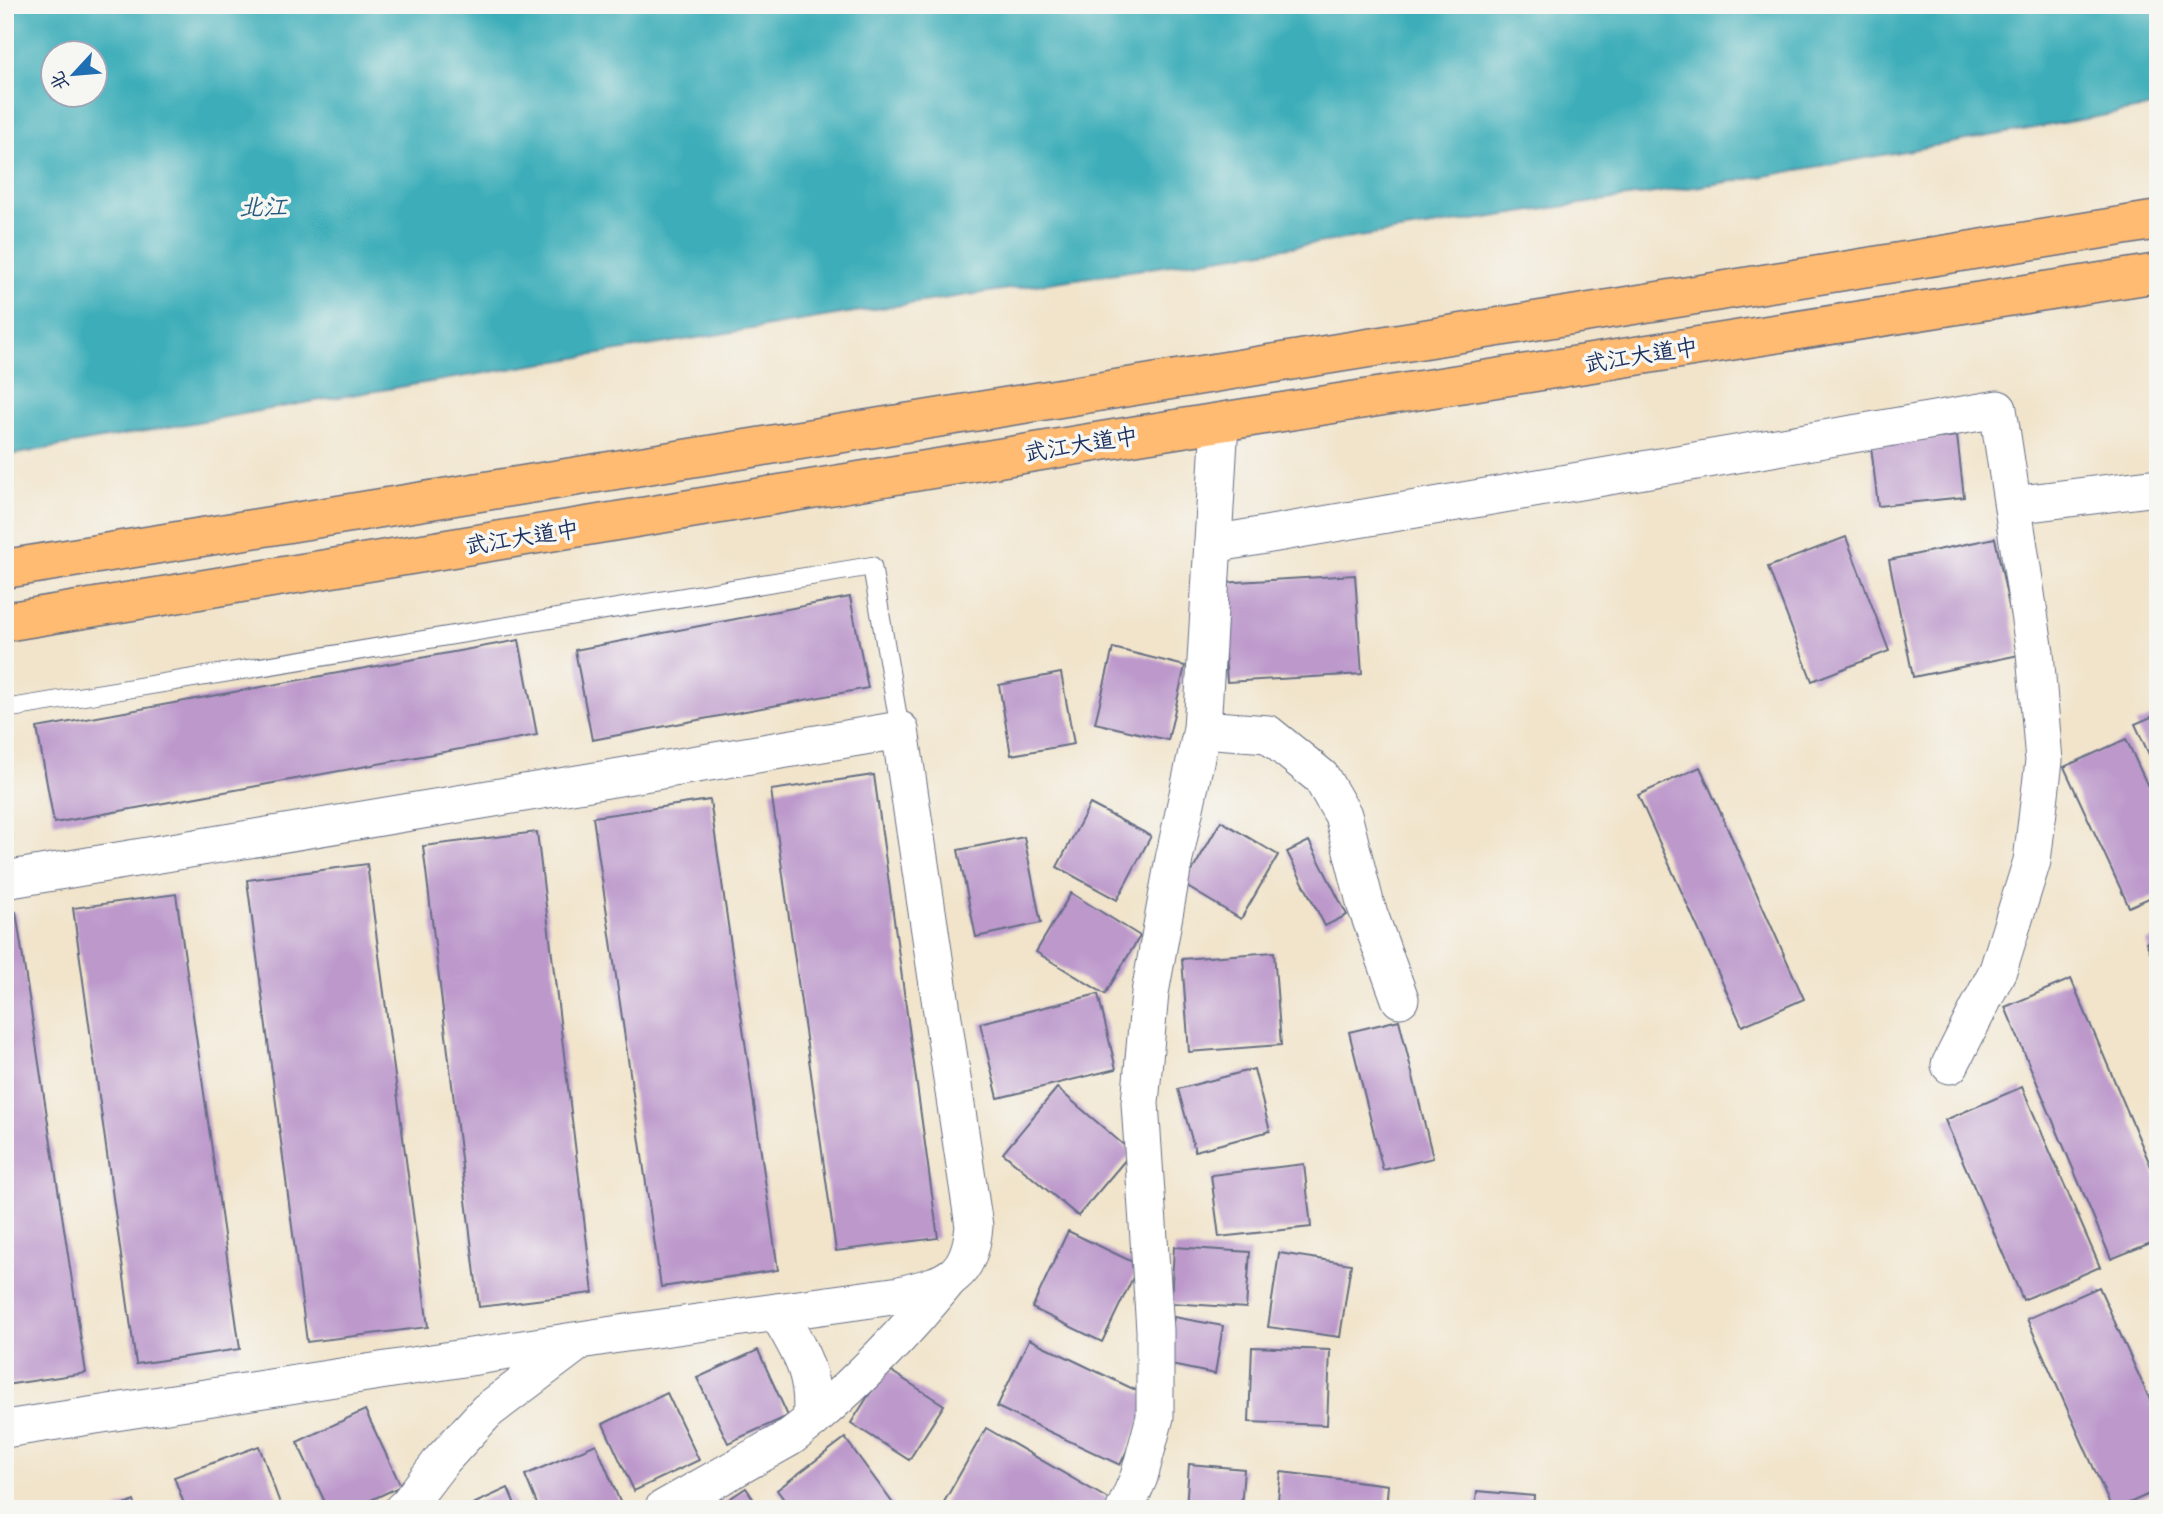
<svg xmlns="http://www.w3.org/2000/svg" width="2163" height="1514" font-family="'Patrick Hand','LXGW WenKai TC',sans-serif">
	<rect width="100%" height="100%" fill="#f6f6f2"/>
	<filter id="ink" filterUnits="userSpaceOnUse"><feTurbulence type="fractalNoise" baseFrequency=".0143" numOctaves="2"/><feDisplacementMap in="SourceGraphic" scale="14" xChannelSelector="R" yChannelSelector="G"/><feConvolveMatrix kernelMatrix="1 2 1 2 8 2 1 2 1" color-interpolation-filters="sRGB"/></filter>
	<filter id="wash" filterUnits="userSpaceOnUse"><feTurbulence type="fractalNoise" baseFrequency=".00686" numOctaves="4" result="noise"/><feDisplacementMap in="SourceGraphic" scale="28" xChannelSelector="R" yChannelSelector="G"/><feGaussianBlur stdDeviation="1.57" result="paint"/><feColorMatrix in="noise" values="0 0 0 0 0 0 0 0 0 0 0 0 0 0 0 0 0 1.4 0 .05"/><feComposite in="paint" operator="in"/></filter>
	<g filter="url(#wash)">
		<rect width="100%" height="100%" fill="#f1e4cb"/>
		<path fill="#3eaeb9" stroke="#2c6e8c" stroke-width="2" fill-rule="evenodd" d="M5,5H2158V106L1748,179L848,313L321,400L5,456ZM52,52H94V94H52Z"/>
		<g id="blocks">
			<g fill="#bc98cb">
				<path d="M1957,436L1964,497L1878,506L1871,446Z"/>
				<path d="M1846,537L1889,651L1812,681L1768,567Z"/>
				<path d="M1995,538L2019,655L1913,677L1889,560Z"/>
				<path d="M1355,575L1362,674L1227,682L1220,583Z"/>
				<path d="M850,597L868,688L592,740L575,650Z"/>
				<path d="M519,640L537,735L54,823L37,728Z"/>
				<path d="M1113,648L1185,666L1168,740L1095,723Z"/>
				<path d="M1061,673L1074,744L1011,755L999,685Z"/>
				<path d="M2158,714V774L2135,724Z"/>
				<path d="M2126,739L2158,808V894L2129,907L2064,767Z"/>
				<path d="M1700,767L1804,999L1742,1026L1638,795Z"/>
				<path d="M874,775L938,1238L836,1251L771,790Z"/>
				<path d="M710,800L778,1270L661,1287L593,817Z"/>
				<path d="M1090,804L1151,836L1117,900L1057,867Z"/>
				<path d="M1221,821L1278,855L1241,919L1184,885Z"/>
				<path d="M537,832L593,1293L479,1307L423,846Z"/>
				<path d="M1024,837L1041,923L976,937L958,850Z"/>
				<path d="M1309,841L1347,915L1325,926L1287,852Z"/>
				<path d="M367,864L428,1327L307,1342L247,880Z"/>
				<path d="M1071,893L1140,936L1105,994L1036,952Z"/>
				<path d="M176,894L240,1349L136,1364L73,908Z"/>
				<path d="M16,912L86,1373L5,1385V913Z"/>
				<path d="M2158,937V970L2146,942Z"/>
				<path d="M1274,952L1281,1045L1189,1052L1182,959Z"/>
				<path d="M2071,979L2158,1183V1240L2111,1259L2005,1007Z"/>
				<path d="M1098,994L1116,1069L998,1098L980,1023Z"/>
				<path d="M1399,1020L1433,1158L1383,1170L1349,1032Z"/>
				<path d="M1254,1069L1270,1131L1195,1151L1178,1089Z"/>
				<path d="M2022,1087L2100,1267L2023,1300L1945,1120Z"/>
				<path d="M1057,1088L1132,1152L1078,1216L1003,1153Z"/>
				<path d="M1304,1164L1311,1227L1219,1237L1211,1175Z"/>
				<path d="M1068,1231L1139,1265L1102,1342L1032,1308Z"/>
				<path d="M1174,1247L1250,1252L1246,1308L1171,1303Z"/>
				<path d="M1279,1253L1351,1264L1340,1337L1268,1327Z"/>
				<path d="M2099,1287L2158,1418V1490L2116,1509H2112L2027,1319Z"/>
				<path d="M1174,1317L1223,1326L1215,1374L1166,1364Z"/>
				<path d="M1029,1339L1152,1398L1120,1465L997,1407Z"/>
				<path d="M1252,1347L1330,1350L1327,1425L1249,1422Z"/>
				<path d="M758,1350L788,1416L728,1443L697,1378Z"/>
				<path d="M886,1368L944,1405L909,1460L851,1423Z"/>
				<path d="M667,1393L699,1460L634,1491L603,1424Z"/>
				<path d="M365,1410L401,1486L352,1509H328L297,1442Z"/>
				<path d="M986,1428L1110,1500L1105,1509H955L944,1502Z"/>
				<path d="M845,1438L897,1509H791L777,1490Z"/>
				<path d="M596,1444L623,1509H539L525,1475Z"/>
				<path d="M259,1446L282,1509H186L174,1477Z"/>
				<path d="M1189,1464L1244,1469L1241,1509H1186Z"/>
				<path d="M1281,1472L1388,1485L1386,1509H1277Z"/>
				<path d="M508,1488L517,1509H462Z"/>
				<path d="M746,1488L760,1509H714Z"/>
				<path d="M1477,1491L1534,1496L1533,1509H1475Z"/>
				<path d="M134,1501L137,1509H115Z"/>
			</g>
		</g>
	</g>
	<g filter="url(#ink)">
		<use href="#blocks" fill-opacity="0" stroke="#666e84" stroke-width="2"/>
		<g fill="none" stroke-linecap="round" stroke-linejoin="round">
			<g stroke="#666e84" stroke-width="20">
				<path id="lane" d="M5,709L872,566L900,730"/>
			</g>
			<g stroke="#666e84" stroke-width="39">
				<g id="street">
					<path d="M2013,505L2158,487"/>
					<path d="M1213,544L1998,409L2035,653L2044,761L2032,861L1998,970L1950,1065"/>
					<path d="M1202,729L1268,734L1321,777L1343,815L1366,906L1400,999"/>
					<path d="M5,880L900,730L974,1226C969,1279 947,1283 900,1295L619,1334L5,1429"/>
					<path d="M811,1421C862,1378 907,1331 949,1279"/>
					<path d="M403,1509L407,1506L442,1460L487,1411L577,1343"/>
					<path d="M663,1509L789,1438L811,1421C816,1374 800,1351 777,1312"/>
					<path d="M1125,1509L1139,1477L1155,1417V1330L1140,1103L1150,993L1174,859L1202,729L1220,422"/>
				</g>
			</g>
			<g stroke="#666e84" stroke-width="41">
				<g id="primary">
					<path d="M5,569L2158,220"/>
					<path d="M5,622L1138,435L2158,273"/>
				</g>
			</g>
			<use href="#lane" stroke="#fff" stroke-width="18"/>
			<use href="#street" stroke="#fff" stroke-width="37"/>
			<use href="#primary" stroke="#febb71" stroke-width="38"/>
		</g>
	</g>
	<g text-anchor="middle" stroke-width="7" stroke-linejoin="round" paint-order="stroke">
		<g font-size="23" fill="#1b2f5e" stroke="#f6f6f2">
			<text transform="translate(1641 355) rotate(-9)" y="8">武江大道中</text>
			<text transform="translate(1081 444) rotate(-9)" y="8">武江大道中</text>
			<text transform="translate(522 537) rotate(-9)" y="8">武江大道中</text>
		</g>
		<g font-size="24" font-style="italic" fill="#275b7e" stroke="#f6f6f2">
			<text x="263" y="215">北江</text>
		</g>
	</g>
	<rect width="2163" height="1514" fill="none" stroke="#f6f6f2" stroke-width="28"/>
	<g transform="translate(74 74) rotate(244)"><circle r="33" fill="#f6f6f2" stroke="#9ea6b7" stroke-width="2"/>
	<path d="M0-5L12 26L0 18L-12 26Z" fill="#1f6fb2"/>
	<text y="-10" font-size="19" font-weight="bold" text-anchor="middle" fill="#1b2f5e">北</text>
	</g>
</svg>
